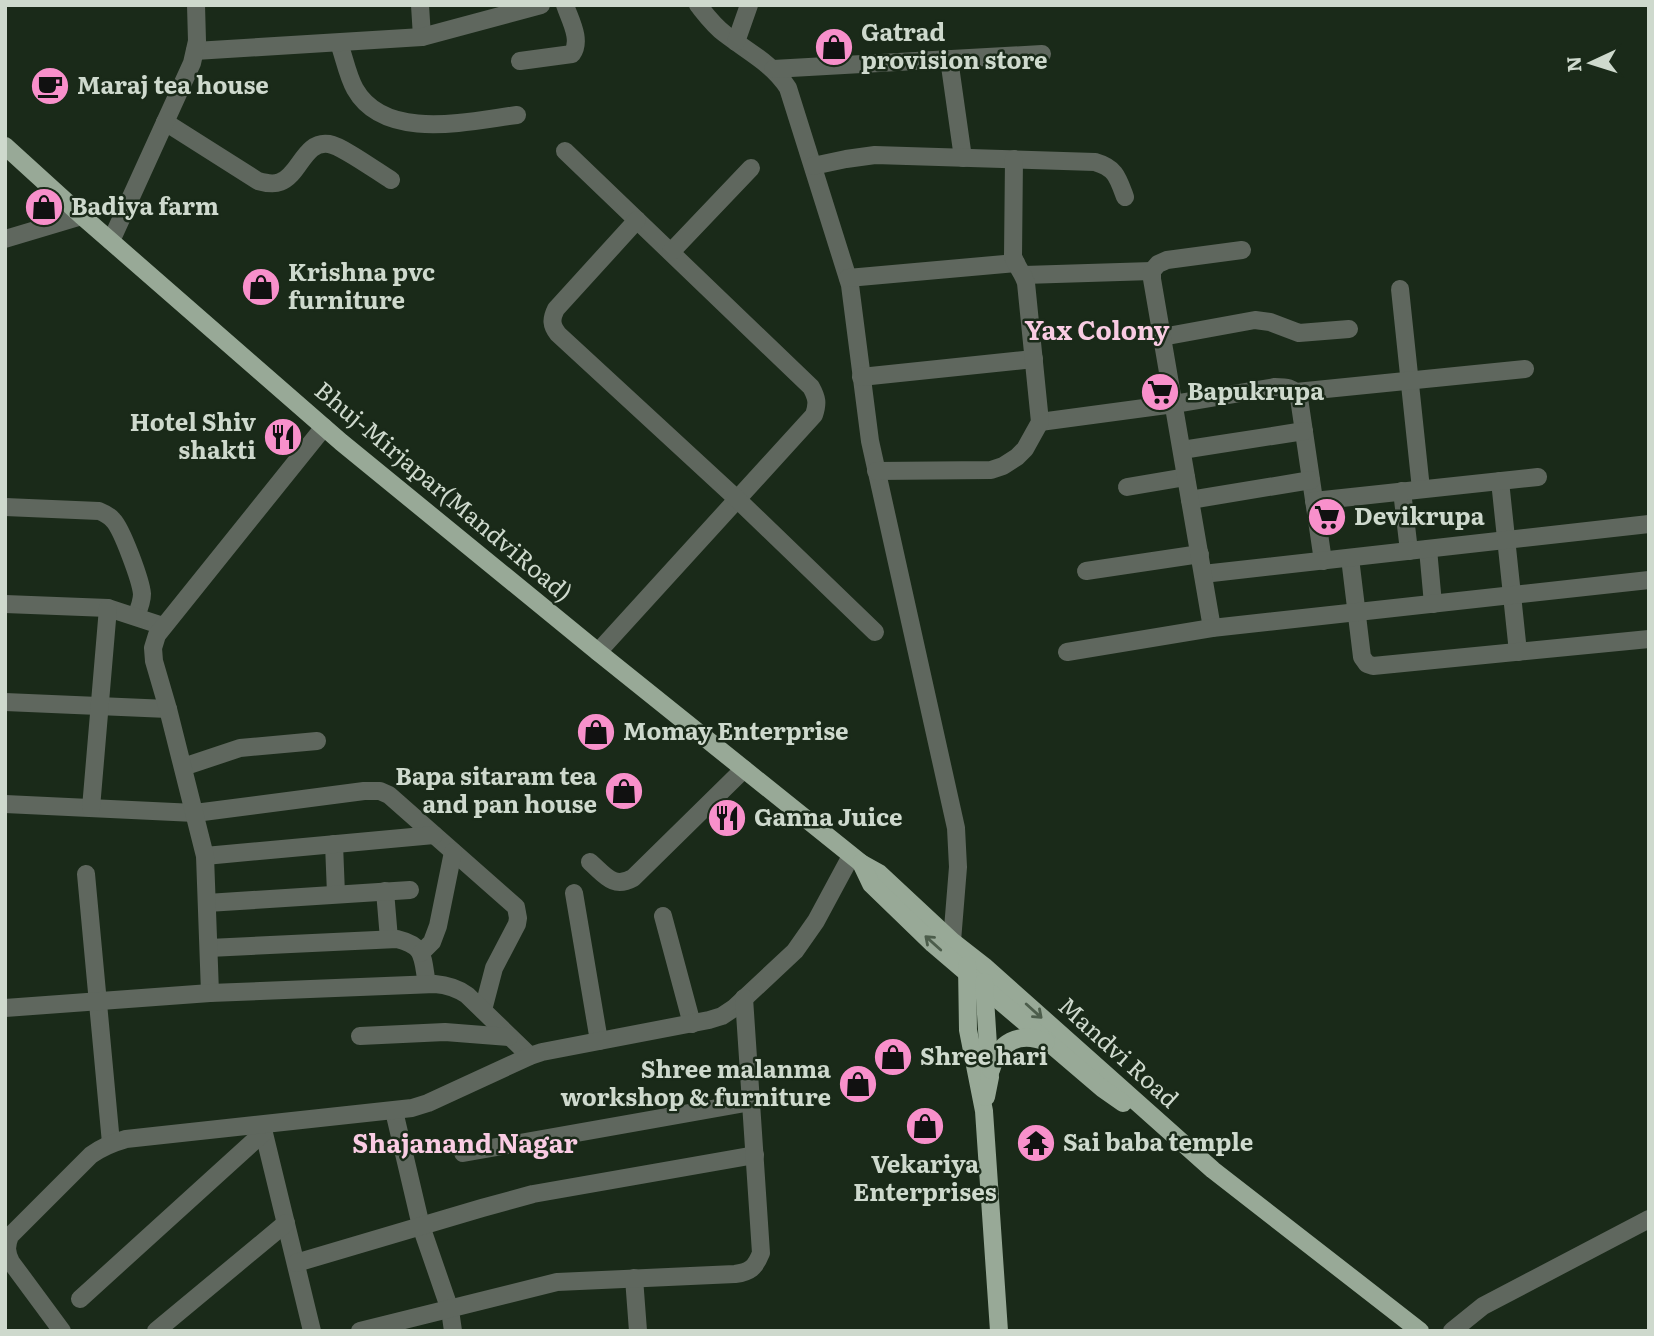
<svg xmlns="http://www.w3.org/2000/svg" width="1654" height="1336" font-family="Literata,serif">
	<rect width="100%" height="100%" fill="#1a2a19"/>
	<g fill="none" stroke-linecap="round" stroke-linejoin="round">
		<g stroke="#5f675e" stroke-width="18">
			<path d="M420,5L422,37"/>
			<path d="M698,5C706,15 714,26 725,34C747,51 773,64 788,88L850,285L870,441L956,828L958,867L952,941"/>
			<path d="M736,42L749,5"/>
			<path d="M339,43C344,57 348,77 355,89C385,142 469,121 517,115"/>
			<path d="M195,51L422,37L541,5"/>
			<path d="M949,59L963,158"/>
			<path d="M520,61L572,54C582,40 570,20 565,5"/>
			<path d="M773,69L1042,54"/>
			<path d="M165,122L258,181C265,183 273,185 280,182C300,175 304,140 329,144C342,146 378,172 391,180"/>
			<path d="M565,151L811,387C817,398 818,403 814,415L598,652"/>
			<path d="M813,166L846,159L875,155L1095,162C1116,168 1118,178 1125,197"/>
			<path d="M637,220L556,309C551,319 551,325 558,334L737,499L875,632"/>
			<path d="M5,239L82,216"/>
			<path d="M111,241L192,63L197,41L196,5"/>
			<path d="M671,252L751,168"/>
			<path d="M1024,275L1152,271"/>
			<path d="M848,278L1016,263"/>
			<path d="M1400,289L1421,489"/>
			<path d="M1162,337L1255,320L1270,322L1299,333L1349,329"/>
			<path d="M861,377L1034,359"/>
			<path d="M1296,392L1525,369"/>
			<path d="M1040,422L1174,404L1275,387C1285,387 1294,387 1299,398L1323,561"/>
			<path d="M1182,450L1304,431"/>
			<path d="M876,471L991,470L1003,466L1017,457L1025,449L1040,422L1026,283C1023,273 1016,266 1013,256L1014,159"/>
			<path d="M1500,481L1518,652"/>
			<path d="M1127,487L1186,477"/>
			<path d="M1402,491L1409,551"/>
			<path d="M1190,500L1311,480"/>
			<path d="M1314,501L1538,477"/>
			<path d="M5,507L99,511C104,513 109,515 113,520C122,529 141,581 142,594C142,602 139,609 136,616"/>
			<path d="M1428,549L1433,604"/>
			<path d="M1350,558L1362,657L1367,664L1373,666L1649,639"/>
			<path d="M1086,571L1200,554"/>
			<path d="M1203,574L1649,524"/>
			<path d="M5,604L108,608L163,626"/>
			<path d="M1212,628L1152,279V271L1158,264L1167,260L1242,250"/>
			<path d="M1067,652L1212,628L1649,580"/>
			<path d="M5,702L168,709"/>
			<path d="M183,767L240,748L317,741"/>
			<path d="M5,804L195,813L364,791H380L389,795L516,907L518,918L517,924L494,968L483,1010"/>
			<path d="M91,808L108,608"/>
			<path d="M334,844L336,894"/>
			<path d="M205,856L434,835"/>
			<path d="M590,862C605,875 613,889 633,878L744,769"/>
			<path d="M86,874L111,1143"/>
			<path d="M385,891L389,939"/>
			<path d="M574,893L599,1041"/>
			<path d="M207,903L410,890"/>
			<path d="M663,916L692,1024"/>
			<path d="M209,948L397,939C426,946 422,958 427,984"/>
			<path d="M421,953L432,942L438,926L453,852"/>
			<path d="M210,993L205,856L168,709L154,661L153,648L157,635L324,427"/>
			<path d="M5,1008L210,993L435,984C447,985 457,988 467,995L530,1056"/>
			<path d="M360,1036L445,1032L509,1037"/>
			<path d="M394,1111L421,1226L450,1310L453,1331"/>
			<path d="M262,1125L312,1331"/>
			<path d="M463,1153L751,1102"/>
			<path d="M296,1263L482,1208L533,1194L755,1155"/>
			<path d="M634,1278L638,1331"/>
			<path d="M80,1299L264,1132"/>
			<path d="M62,1331L11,1262C6,1252 6,1246 10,1236L91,1155C102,1147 112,1143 126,1139L412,1108L428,1103L530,1056L542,1052L709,1020L722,1016L734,1008L795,951L816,921L851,856"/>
			<path d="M156,1331L286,1223"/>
			<path d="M360,1331L557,1282L735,1274C750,1272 755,1268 761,1253L744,998"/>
			<path d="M1452,1331L1483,1306L1649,1219"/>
		</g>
		<g stroke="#98a997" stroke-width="18">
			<path d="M5,146L82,216L341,442L598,652L861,863L879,873L952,941L984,966L1213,1170L1420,1331"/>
			<path d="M861,863L871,884L933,944L1103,1089L1123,1103"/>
			<path d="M967,965L968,1030L984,1111L999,1331"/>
			<path d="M984,982L990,1077L986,1097"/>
			<path d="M991,1070C998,1042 1019,1031 1046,1042"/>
		</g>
	</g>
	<defs><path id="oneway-shaft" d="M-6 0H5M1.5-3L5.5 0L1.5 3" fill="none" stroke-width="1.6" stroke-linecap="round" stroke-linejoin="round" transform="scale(1.75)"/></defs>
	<g stroke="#4c5d4b">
		<use href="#oneway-shaft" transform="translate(933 943) rotate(-138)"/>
		<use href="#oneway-shaft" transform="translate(1034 1011) rotate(42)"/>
	</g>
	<defs>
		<g id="shop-disc" transform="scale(2.0125)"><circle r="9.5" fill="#f890cb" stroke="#1a2a19"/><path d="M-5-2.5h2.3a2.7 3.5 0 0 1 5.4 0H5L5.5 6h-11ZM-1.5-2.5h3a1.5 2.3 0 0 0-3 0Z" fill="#111"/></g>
		<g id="cafe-disc" transform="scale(2.0125)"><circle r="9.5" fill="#f890cb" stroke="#1a2a19"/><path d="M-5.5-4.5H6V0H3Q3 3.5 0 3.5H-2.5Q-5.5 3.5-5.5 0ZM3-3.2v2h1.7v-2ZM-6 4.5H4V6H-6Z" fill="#111"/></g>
		<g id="supermarket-disc" transform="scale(2.0125)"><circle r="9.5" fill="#f890cb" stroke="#1a2a19"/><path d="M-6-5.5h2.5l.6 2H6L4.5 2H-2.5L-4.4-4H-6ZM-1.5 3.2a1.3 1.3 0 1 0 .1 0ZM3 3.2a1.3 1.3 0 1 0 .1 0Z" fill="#111"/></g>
		<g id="restaurant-disc" transform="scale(2.0125)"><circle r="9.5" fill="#f890cb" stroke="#1a2a19"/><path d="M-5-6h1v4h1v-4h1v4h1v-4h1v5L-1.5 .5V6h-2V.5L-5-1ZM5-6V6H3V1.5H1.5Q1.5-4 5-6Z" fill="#111"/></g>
		<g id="temple-disc" transform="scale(2.0125)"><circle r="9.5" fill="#f890cb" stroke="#1a2a19"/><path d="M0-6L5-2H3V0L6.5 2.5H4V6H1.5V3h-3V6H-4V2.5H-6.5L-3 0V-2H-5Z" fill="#111"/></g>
	</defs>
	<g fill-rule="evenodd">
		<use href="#shop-disc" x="834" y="47"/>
		<use href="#cafe-disc" x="50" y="86"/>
		<use href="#shop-disc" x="44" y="207"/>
		<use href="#shop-disc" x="261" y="287"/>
		<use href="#supermarket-disc" x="1160" y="392"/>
		<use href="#restaurant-disc" x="283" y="437"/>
		<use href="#supermarket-disc" x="1327" y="517"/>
		<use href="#shop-disc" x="596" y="732"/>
		<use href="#shop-disc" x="624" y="791"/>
		<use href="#restaurant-disc" x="727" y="818"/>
		<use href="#shop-disc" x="893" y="1057"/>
		<use href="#shop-disc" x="858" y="1084"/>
		<use href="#shop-disc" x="925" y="1126"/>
		<use href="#temple-disc" x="1036" y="1143"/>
	</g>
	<g text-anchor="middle" stroke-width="5" stroke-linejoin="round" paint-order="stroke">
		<g font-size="24" font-weight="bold" fill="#ced9cd" stroke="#1a2a19" text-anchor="start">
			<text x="861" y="41">Gatrad<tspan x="861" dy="28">provision store</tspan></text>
			<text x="77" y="94">Maraj tea house</text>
			<text x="71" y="215">Badiya farm</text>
			<text x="288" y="281">Krishna pvc<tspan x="288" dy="28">furniture</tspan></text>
			<text x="1187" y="400">Bapukrupa</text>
			<text x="256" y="431" text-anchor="end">Hotel Shiv<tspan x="256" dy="28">shakti</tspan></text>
			<text x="1354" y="525">Devikrupa</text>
			<text x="623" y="740">Momay Enterprise</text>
			<text x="597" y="785" text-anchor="end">Bapa sitaram tea<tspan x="597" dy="28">and pan house</tspan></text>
			<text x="754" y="826">Ganna Juice</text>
			<text x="920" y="1065">Shree hari</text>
			<text x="831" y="1078" text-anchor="end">Shree malanma<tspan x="831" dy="28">workshop &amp; furniture</tspan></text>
			<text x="1063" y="1151">Sai baba temple</text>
			<text x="925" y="1173" text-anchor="middle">Vekariya<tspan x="925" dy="28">Enterprises</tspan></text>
		</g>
		<g font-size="24" fill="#ced9cd" stroke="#1a2a19">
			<text transform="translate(443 492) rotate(40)" y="8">Bhuj-Mirjapar(MandviRoad)</text>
			<text transform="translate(1118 1053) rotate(42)" y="8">Mandvi Road</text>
		</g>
		<g font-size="26" font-weight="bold" fill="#f9cce3" stroke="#1a2a19">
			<text x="1097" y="340">Yax Colony</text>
			<text x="465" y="1153">Shajanand Nagar</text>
		</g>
	</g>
	<rect width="1654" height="1336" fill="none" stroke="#ced9cd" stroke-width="14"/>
	<g transform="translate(1591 63) rotate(266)" stroke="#1a2a19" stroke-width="5" paint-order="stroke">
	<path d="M0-5L12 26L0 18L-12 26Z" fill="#ced9cd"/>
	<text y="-10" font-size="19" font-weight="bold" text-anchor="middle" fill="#ced9cd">N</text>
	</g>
</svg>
